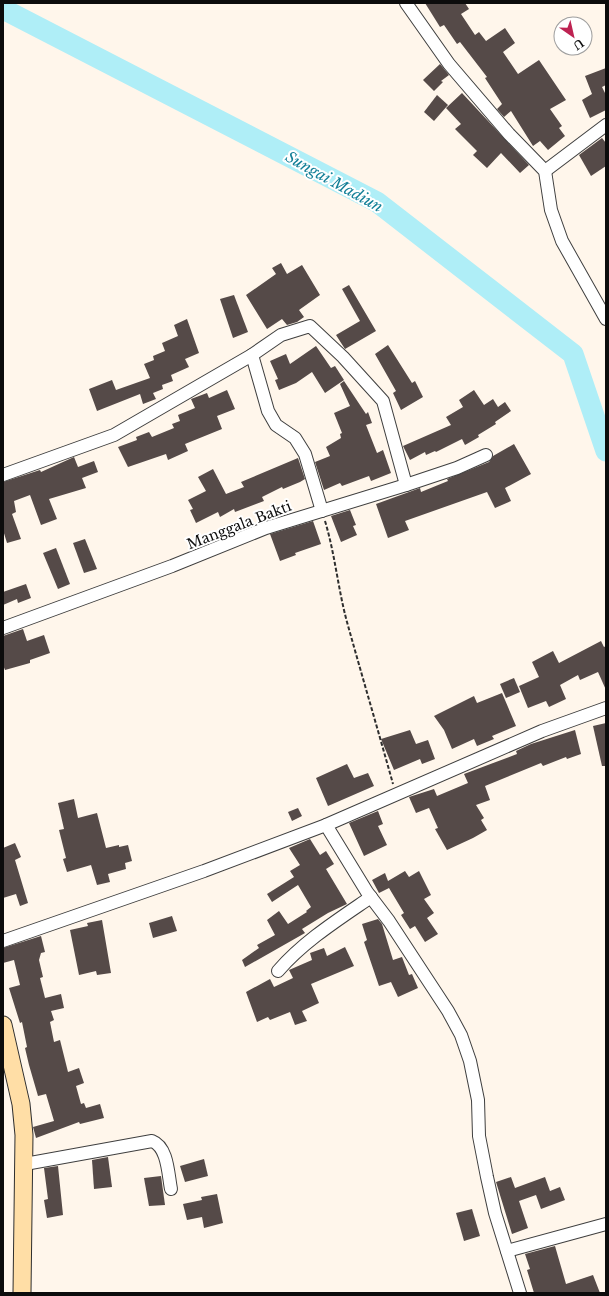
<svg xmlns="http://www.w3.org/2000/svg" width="609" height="1296" font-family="'Libre Baskerville',serif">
	<rect width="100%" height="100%" fill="#fff6eb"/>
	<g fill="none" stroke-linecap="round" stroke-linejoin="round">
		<path stroke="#afeef7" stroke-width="21" d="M3,9L377,202L573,354L606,451"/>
	</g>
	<g fill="#554a48">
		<path d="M425,3H465L469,9L461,14L475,35L479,32L486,41L505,28L515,43L503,52L518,74L539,60L566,100L550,109L562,126L559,128L565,136L548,150L540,141L533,146L511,111L504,117L497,109L502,104L485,78L487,77L460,42L457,44L444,25L440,27Z"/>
		<path d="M440,64L449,75L441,81L443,82L434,91L423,80Z"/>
		<path d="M606,68V85L602,87L606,95V110L590,118L582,100L592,94L585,76Z"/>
		<path d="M462,93L529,165L520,173L501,153L487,168L473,155L477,151L455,129L461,124L446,108Z"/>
		<path d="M437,95L448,105L434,121L424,112Z"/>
		<path d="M602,138L606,143V166L591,176L579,155Z"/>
		<path d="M281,263L287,274L302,265L320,295L299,310L304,317L297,322L287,325L282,319L267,329L246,295L276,274L272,268Z"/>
		<path d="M349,285L376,331L345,349L336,335L360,321L342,289Z"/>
		<path d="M234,295L248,332L233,338L220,299Z"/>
		<path d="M187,319L199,353L185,359L189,367L171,375L173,381L162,385L163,389L153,393L156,399L143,404L140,394L97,411L89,389L112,380L116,390L150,378L144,364L154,360L153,356L165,351L162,343L178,336L174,325Z"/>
		<path d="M388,345L412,383L415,381L423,397L401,410L393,393L396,391L375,354Z"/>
		<path d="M316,346L331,368L335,366L344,380L325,393L312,372L296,383L279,390L275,380L278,379L270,361L286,354L290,364Z"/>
		<path d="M344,381L366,414L368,412L372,423L366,425L377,453L383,450L391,473L371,481L369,476L342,486L340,483L324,490L315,462L330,456L326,447L341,438L340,434L342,433L334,413L350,406L340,384Z"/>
		<path d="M227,390L235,409L217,416L222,429L185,444L188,451L168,460L166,454L128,467L118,447L137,440L136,437L149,432L152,437L174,428L172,424L180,421L178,415L195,408L191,399L207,393L209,398Z"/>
		<path d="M474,390L484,405L493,399L498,407L505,402L511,411L495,422L496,424L478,435L479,437L465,445L462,439L436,452L435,451L426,455L425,452L410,460L403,446L451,425L446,417L463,407L459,400Z"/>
		<path d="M514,444L531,474L505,488L511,501L495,508L487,492L405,521L409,530L388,538L376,504L420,488L421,492L448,481L447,479L489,462L493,456Z"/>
		<path d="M74,457L78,467L94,461L98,472L82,478L86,488L49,499L57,519L41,525L30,495L14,501L16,512L12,514L21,539L7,543L3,530V482L40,470L41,472Z"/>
		<path d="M298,458L305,479L300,482L283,489L282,487L262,497L264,501L235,512L234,509L220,517L218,512L196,523L190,510L193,509L188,500L206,491L198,477L213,469L226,494L244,487L241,482Z"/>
		<path d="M350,510L356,525L353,526L357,535L341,542L331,516Z"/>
		<path d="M313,521L321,544L295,553L296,555L280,561L270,534Z"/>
		<path d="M85,539L97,569L84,573L73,543Z"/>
		<path d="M56,548L70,584L58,589L43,553Z"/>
		<path d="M26,584L31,598L18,603L17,599L3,605V592Z"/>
		<path d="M23,629L27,641L44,635L50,653L30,660V663L5,670L3,665V636Z"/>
		<path d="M601,641L604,647L606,646V690L598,672L580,680L578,675L560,685L566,699L549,707L546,701L528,708L519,686L539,677L532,662L553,651L559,663Z"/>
		<path d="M514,678L520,692L506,698L500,684Z"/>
		<path d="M502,693L516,726L492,736L494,739L477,746L474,739L452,749L444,730L434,716L474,696L477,703Z"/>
		<path d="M606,723V766H602L593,726Z"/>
		<path d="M410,730L416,744L428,740L435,759L422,764L420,759L394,770L381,739Z"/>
		<path d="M575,730L581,754L567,759L566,757L543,766L541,763L485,786L490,800L476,805L484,818L481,820L487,830L473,838L447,850L435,829L438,828L429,808L416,813L409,797L434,789L437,796L468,783L464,774L517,754L516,751L531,744Z"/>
		<path d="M347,764L354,778L368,773L374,786L328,806L316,778Z"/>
		<path d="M74,799L78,818L97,813L106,848L119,845V847L128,845L132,861L125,863L126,869L108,874L110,882L97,885L91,865L67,872L63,859L66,858L59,830L64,829L58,803Z"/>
		<path d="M298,808L302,816L292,821L288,812Z"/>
		<path d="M378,811L383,824L378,826L387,845L364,856L349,823Z"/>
		<path d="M310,839L320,855L326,851L334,864L326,869L347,904L328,913L302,929L305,933L245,967L242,960L259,948L257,945L275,935L267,920L279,911L288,924L307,912L306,911L311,907L298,885L272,902L267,894L294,877L290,871L300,865L289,848Z"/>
		<path d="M15,843L21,857L15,860L28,903L20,906L16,894L3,898V848Z"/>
		<path d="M405,871L409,877L419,871L431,895L424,899L434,913L427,918L438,934L425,942L415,926L410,929L401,915L404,913L389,888L379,893L372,880L385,873L388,881Z"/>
		<path d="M172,916L177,931L153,938L149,923Z"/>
		<path d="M378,919L382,924L393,960L402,957L409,975L412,974L418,988L398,997L391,982L379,986L364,942L367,940L362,924Z"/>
		<path d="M102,920L111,973L97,975L96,971L79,975L70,930L88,926L87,923Z"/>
		<path d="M41,936L45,952L41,953L39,960L43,977L40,978L45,998L61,994L64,1008L51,1011L54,1020L50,1022L54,1042L60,1040L68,1072L79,1068L84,1083L76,1086L81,1104L84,1103L86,1108L100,1104L104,1118L80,1124L79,1122L36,1138L33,1127L54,1121L46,1094L38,1096L29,1065L25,1048L27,1047L22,1022L20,1023L9,988L20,985L14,960L3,963V948Z"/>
		<path d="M345,947L354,966L311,984L319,1003L302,1011L307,1021L295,1025L290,1012L270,1020L268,1017L257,1022L246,992L270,979L274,987L293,978L289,970L312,960L310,953L324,948L327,956Z"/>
		<path d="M108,1157L112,1187L94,1189L92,1160Z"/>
		<path d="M204,1159L208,1176L185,1182L180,1166Z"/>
		<path d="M58,1166L63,1215L47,1218L44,1200L48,1199L44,1168Z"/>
		<path d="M161,1176L165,1205L149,1206L144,1178Z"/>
		<path d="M511,1177L515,1188L545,1177L550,1191L560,1187L565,1200L541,1209L536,1195L519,1201L528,1228L512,1234L496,1182Z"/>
		<path d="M217,1194L223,1223L204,1228L202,1217L187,1220L183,1204L202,1200L201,1197Z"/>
		<path d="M472,1209L480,1236L464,1241L456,1213Z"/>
		<path d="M555,1246L566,1284L593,1275L600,1293H534L527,1270L530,1269L525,1254Z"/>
	</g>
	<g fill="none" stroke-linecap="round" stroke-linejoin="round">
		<g stroke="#3f3f3f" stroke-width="14">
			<g id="street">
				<path d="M406,3L449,64L509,134L545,171L551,210L562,241L606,319"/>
				<path d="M545,171L606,125"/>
				<path d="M252,355L268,411L276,425L295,438L305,454L322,511"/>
				<path d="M3,475L114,435L252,355L281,335L310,326L343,357L383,401L406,485"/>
				<path d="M3,628L172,566L266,528L406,485L457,468L486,455"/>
				<path d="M326,825L367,892L389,921L448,1011L461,1035L470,1061L478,1100L479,1136L487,1177L495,1213L520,1293"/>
				<path d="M3,941L204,871L326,825L542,731L606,708"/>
				<path d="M278,971C304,941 339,919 371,897"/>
				<path d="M25,1164L152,1141C168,1147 168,1174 171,1189"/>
				<path d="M507,1251L606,1224"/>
			</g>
		</g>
		<g stroke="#2e2e2e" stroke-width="19">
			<path id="secondary" d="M3,1025L21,1104L24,1135L22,1293"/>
		</g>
		<path stroke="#2e2e2e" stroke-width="2" stroke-dasharray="4 2" stroke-linecap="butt" d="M325,521C335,554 338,589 347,622C362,676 378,730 393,784"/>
		<use href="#street" stroke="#fff" stroke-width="12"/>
		<use href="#secondary" stroke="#ffdea6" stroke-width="17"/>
	</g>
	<g text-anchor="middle" stroke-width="4" stroke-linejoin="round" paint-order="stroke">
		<g font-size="14" fill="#0c0c0c" stroke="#fff">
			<text transform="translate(239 525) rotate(-21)" y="5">Manggala Bakti</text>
		</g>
		<g font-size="15" font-style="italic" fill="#148098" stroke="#fff">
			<text transform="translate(334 182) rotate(29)" y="5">Sungai Madiun</text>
		</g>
	</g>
	<rect width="609" height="1296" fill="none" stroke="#0c0c0c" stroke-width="8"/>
	<g transform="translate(573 36) rotate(146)"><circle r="19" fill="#ffffff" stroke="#9e9e9e"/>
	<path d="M0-3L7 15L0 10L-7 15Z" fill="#be2352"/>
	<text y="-6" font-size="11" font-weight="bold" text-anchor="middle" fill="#0c0c0c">U</text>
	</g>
</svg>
